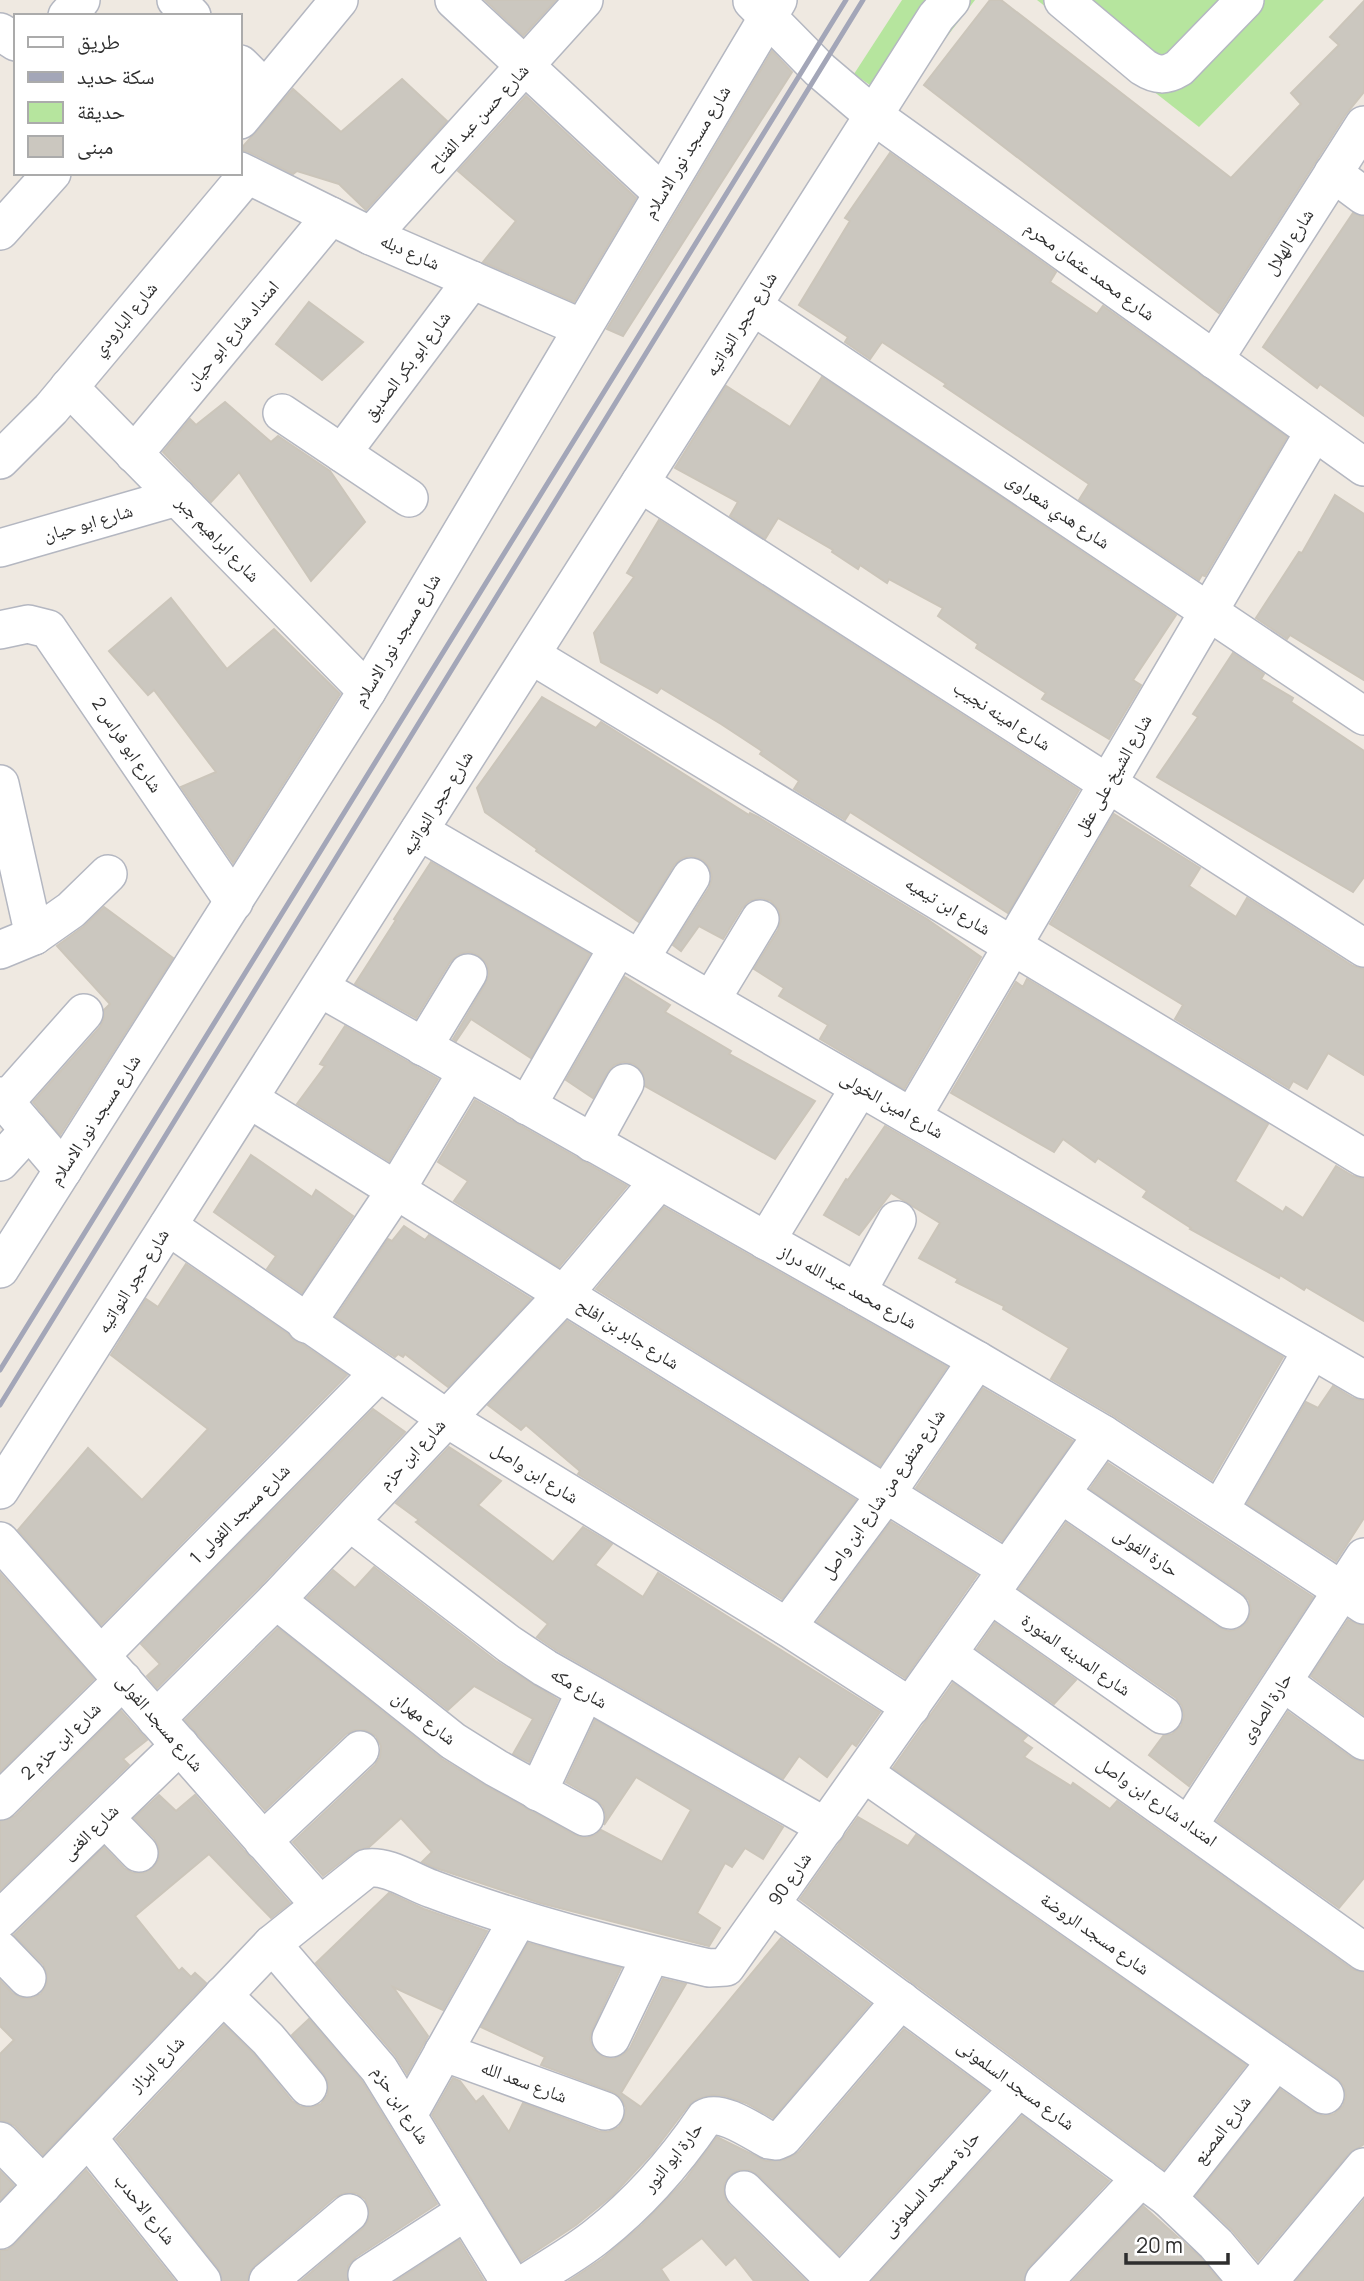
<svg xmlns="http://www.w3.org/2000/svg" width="1364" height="2281" font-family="Manrope,'Noto Naskh Arabic',sans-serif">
	<rect width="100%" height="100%" fill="#efe9e1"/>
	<g fill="#b6e59e">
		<path d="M902,0H975L896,103L854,74Z"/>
		<path d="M1037,0H1324L1199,127Z"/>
	</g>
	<g fill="#cbc7bf" stroke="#cbc5ba" stroke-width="2">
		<path d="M485,0H556L523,36Z"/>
		<path d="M990,0H1001L1231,178L1301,104L1291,93L1339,45L1330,37L1364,1V92L1346,114L1219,313L924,85Z"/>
		<path d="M772,51L792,72L623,336L607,329Z"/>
		<path d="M402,79L447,121L366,210L339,184L297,171L293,174L249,152L240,150L293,89L341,132Z"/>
		<path d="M526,96L636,198L574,302L483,262L516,221L458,171Z"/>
		<path d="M890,153L1056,272L1050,282L1097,314L1103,306L1287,437L1205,576L1202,575L1199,580L1079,500L1089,484L944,386L946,384L882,342L870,359L845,342L848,337L799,305L850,221L845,218Z"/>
		<path d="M1353,213L1364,217V416L1320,384L1317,388L1263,347Z"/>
		<path d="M309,302L363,342L322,380L276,344Z"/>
		<path d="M822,377L1176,615L1133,680L1141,685L1109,739L1042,699L1046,693L976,648L978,644L938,616L943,608L889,579L887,583L860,565L858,569L832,552L833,550L778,518L765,539L730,516L738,502L675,468L726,386L790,427Z"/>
		<path d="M225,402L271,442L278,436L330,471L365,522L311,581L239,472L211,502L163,452L190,419L196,425Z"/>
		<path d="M1335,495L1364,514V680L1290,635L1287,639L1256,618L1299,552L1302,553Z"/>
		<path d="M659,520L1079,790L1008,913L850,812L845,820L794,789L799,781L760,754L762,751L721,724L661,688L657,693L601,662L594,633L634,577L627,573Z"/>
		<path d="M171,598L227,669L274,629L340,694L233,863L181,787L216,772L154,690L148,695L109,651Z"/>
		<path d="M1233,653L1264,674L1261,679L1293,698L1291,702L1364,751V877L1353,892L1157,777L1198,717L1193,714Z"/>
		<path d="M542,697L596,728L601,722L749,815L750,813L758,817L927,919L981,957L904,1089L820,1039L828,1025L779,996L784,988L754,969L778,930L781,920L779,910L771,901L761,898L749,901L742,908L723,939L699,926L681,951L673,945L709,888L712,878L710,868L703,860L691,856L682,858L674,865L639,922L536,851L537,849L485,812L477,788Z"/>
		<path d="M1114,814L1200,868L1189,886L1236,917L1247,898L1353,966L1364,969V1075L1328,1053L1307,1089L1293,1081L1289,1088L1175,1019L1183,1005L1050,924Z"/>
		<path d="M431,862L590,954L531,1058L471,1019L456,1041L453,1039L486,983L489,974L487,964L478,955L469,952L459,954L450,962L416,1018L355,984L396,920L394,919Z"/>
		<path d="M104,907L173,958L60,1135L33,1102L100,1027L104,1018V1010L110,1004L57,946L83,927Z"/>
		<path d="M625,977L670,1005L665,1012L731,1051L729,1054L815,1101L775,1159L645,1086L643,1073L634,1064L624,1062L614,1065L607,1073L593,1098L566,1080Z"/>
		<path d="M1027,979L1268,1124L1235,1181L1283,1212L1286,1207L1303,1218L1336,1166L1353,1176L1364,1179V1321L1306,1287L1304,1290L1280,1275L1279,1278L1190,1229L1191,1228L1143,1197L1147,1191L1098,1158L1095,1162L1063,1139L1054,1152L951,1093L1016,982L1023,987Z"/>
		<path d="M345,1026L438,1079L389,1161L297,1104L325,1066L320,1064Z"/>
		<path d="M475,1100L627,1186L559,1267L454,1201L468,1181L438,1162Z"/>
		<path d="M885,1126L1283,1357L1212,1480L1114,1416L1051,1379L1069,1348L1003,1309L1004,1306L956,1282L958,1279L919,1258L940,1223L891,1193L859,1235L824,1215L846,1179L848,1180Z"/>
		<path d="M251,1155L312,1197L316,1190L353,1216L302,1293L267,1269L276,1256L214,1212Z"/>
		<path d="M664,1207L947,1367L880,1466L596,1289Z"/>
		<path d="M404,1226L425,1240L429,1235L531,1299L448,1387L405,1354L403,1357L398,1354L395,1357L336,1317L388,1239L392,1241Z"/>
		<path d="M186,1264L288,1334L294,1341L302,1344L347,1375L101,1625L18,1530L88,1448L142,1500L208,1429L111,1355L146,1299L158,1307Z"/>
		<path d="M567,1321L856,1500L782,1599L578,1474L580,1471L526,1425L521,1430L488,1405Z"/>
		<path d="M1333,1386L1353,1398L1364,1401V1518L1336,1561L1247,1504L1306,1402L1318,1408Z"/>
		<path d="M983,1388L1073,1441L1002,1541L916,1488Z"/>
		<path d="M373,1409L405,1432L261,1585L157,1688L147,1676L160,1664L141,1644Z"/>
		<path d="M449,1447L501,1481L478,1505L553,1562L583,1527L612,1544L595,1565L643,1597L658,1573L880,1712L856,1746L852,1743L827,1777L799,1756L783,1779L556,1650L537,1637L548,1624L416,1522L419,1520L396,1503Z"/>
		<path d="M1108,1463L1313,1597L1189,1786L1149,1755L1164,1735L1172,1734L1181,1726L1184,1716L1182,1706L1176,1698L1019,1589L1066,1523L1218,1627L1229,1631L1238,1629L1247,1622L1251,1611L1249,1600L1242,1593L1090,1489Z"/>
		<path d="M891,1522L977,1575L905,1678L817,1622Z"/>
		<path d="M374,1567L496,1661L558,1700L529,1762L513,1754L533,1719L474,1686L448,1710L307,1598L333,1570L355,1588Z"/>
		<path d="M0,1573L94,1679L0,1772Z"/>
		<path d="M1348,1620L1364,1626V1715L1311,1676Z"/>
		<path d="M995,1623L1076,1680L1054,1704L977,1649Z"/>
		<path d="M278,1628L442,1759L486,1786L575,1835L586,1838L595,1835L601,1830L662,1862L691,1810L636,1777L604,1825L606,1816L603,1806L595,1799L566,1782L595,1720L783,1827L763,1859L745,1848L732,1867L725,1863L697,1913L720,1928L709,1946L540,1903L433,1867L422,1862L432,1852L401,1818L369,1847L354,1852L323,1876L293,1842L375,1765L380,1757L381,1746L376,1736L365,1730H355L346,1734L265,1810L185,1720Z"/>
		<path d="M953,1683L1027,1736L1022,1741L1032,1748L1024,1757L1071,1786L1073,1783L1110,1809L1117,1801L1352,1969L1364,1973V2144L1348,2154L1258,2261L1231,2229L1196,2196L1280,2089L1313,2112L1324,2116L1334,2114L1343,2106L1346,2096L1344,2086L1337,2078L893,1768Z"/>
		<path d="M121,1711L147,1740L123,1759L129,1765L0,1890V1821L15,1816Z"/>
		<path d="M1288,1712L1352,1758L1364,1762V1878L1339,1908L1217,1821Z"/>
		<path d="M159,1795L176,1811L195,1795L290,1903L271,1918L209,1854L135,1916L179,1971L182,1968L191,1977L195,1973L206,1983L43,2155L15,2126L6,2121H0V2054L14,2040L0,2026V1980L12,1993L22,1998H31L41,1994L47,1983V1974L43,1964L14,1935L104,1847L124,1868L133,1873H143L153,1868L159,1859V1847L154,1838L134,1818Z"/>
		<path d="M858,1817L908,1846L916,1835L1246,2065L1164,2169L800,1899Z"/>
		<path d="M389,1893L424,1909L487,1931L443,2010L393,1987L428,2036L407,2074L395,2055L316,1963Z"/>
		<path d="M781,1938L870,2004L773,2118L746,2103L725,2096L712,2095L697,2099L688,2106L653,2152L613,2195L576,2225L521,2261L432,2115L453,2078L460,2081L476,2102L483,2096L509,2132L523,2103L598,2131L608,2132L619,2127L624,2119L626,2108L621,2098L613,2092L541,2065L545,2057L481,2027L528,1943L621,1968L592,2030L590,2039L593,2049L603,2057L613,2059L623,2055L630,2048L663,1979L686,1984L621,2093L641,2107Z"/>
		<path d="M309,2019L362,2081L437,2204L356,2257L348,2266V2281H301L362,2229L368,2221L369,2209L365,2199L356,2193H345L335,2197L255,2265L249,2273L248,2281H222L218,2268L116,2139L224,2025L253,2053L292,2101L301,2107H312L321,2104L328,2094V2083L324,2074L292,2035Z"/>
		<path d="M904,2029L988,2091L839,2255L758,2175L749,2170H739L730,2175L724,2184V2195L729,2205L806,2281H754L735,2257L726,2265L702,2238L661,2269L669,2281H569L602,2259L642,2225L685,2180L717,2137L766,2161L784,2160L799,2152Z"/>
		<path d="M1022,2116L1109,2181L1029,2267L1024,2281H872Z"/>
		<path d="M86,2170L175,2281H0V2250H7L15,2244Z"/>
		<path d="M0,2171L14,2185L0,2200Z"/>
		<path d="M1364,2200V2281H1296Z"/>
		<path d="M1143,2206L1201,2258L1220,2281H1073Z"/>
		<path d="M459,2240L484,2281H396Z"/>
	</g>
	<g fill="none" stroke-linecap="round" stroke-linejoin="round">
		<g stroke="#b4b7c1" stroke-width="40">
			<g id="minor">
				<path d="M176,0L192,16"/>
				<path d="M454,0L662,193"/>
				<path d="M1063,0L1143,67C1157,76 1166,76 1179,68L1245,0"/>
				<path d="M752,1L820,70L873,115L1364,467"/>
				<path d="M67,16L81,0"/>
				<path d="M0,32L16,42"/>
				<path d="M240,64L265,89"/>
				<path d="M240,120L339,0"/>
				<path d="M240,171L371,236L582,328"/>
				<path d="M1333,173L1364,196"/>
				<path d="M0,231L52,173"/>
				<path d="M371,236L584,0"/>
				<path d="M753,306L1364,716"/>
				<path d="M1214,360L1364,125"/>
				<path d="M69,387L367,691"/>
				<path d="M282,413L409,498"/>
				<path d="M342,453L472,280"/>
				<path d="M134,454L331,216"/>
				<path d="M0,460L51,409L247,175"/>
				<path d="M640,483L1364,948"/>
				<path d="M0,548L177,497"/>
				<path d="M0,630L28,624L48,629L234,902"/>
				<path d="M531,655L1364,1158"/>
				<path d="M0,784L34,936"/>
				<path d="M419,831L1364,1380"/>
				<path d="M0,950L34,936L71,910L108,874"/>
				<path d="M640,959L691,877"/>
				<path d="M320,988L977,1360L1103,1434L1364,1605"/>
				<path d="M711,1000L760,919"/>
				<path d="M423,1047L468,973"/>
				<path d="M0,1096L63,1170"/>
				<path d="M249,1099L1007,1569"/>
				<path d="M5,1102L84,1013"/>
				<path d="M527,1106L618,947"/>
				<path d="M912,1117L1314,432"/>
				<path d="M592,1143L625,1083"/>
				<path d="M0,1162L29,1130"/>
				<path d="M168,1226L446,1418L787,1627L911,1707"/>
				<path d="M766,1241L860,1087"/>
				<path d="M0,1269L367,691L778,0"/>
				<path d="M857,1292L897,1220"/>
				<path d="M306,1324L396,1190L467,1072"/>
				<path d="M0,1490L936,17L951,0"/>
				<path d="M1061,1494L1230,1610"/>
				<path d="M1220,1509L1312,1350"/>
				<path d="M350,1522L509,1644L545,1668L826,1827"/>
				<path d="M0,1541L320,1905"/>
				<path d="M990,1594L1163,1715"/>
				<path d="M276,1600L453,1741L496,1768L585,1817"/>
				<path d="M787,1627L886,1494L977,1360"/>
				<path d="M948,1654L1364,1952"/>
				<path d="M101,1655L379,1373"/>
				<path d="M1283,1682L1364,1741"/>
				<path d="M156,1719L276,1600L564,1294L659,1181"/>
				<path d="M864,1773L1325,2095"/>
				<path d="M538,1792L585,1692"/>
				<path d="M0,1801L123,1680"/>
				<path d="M105,1818L139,1853"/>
				<path d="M1189,1825L1364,1557"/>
				<path d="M263,1841L360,1750"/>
				<path d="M772,1905L1168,2198L1216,2244L1247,2281"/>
				<path d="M0,1919L180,1745"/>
				<path d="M272,1944L379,2069L509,2281"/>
				<path d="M0,1950L27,1978"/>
				<path d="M223,1995L268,2039L308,2087"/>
				<path d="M611,2038L651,1955"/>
				<path d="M443,2052L605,2111"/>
				<path d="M408,2115L518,1919"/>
				<path d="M88,2138L202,2281"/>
				<path d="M0,2141L43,2185"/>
				<path d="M744,2190L836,2281"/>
				<path d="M1168,2198L1276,2061"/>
				<path d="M0,2230L272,1944L367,1868C388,1865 412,1882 432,1889C522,1923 614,1946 709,1968L726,1967L1103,1434"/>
				<path d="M367,2275L466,2211"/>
				<path d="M268,2281L349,2213"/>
				<path d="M529,2281C552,2266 576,2253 597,2236C639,2203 675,2162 705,2118C720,2108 754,2132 769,2140L776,2141L783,2138L901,2000"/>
				<path d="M844,2281L1019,2088"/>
				<path d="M1044,2281L1141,2178"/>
				<path d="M1269,2281L1364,2167"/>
			</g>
		</g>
		<use href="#minor" stroke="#fff" stroke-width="37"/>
		<g stroke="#a3a6b8" stroke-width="5">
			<path d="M0,1370L846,0"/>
			<path d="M0,1405L863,0"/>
		</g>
	</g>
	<g text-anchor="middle" stroke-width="5" stroke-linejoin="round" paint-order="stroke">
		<g font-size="18" fill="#2e2e2e" stroke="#fff">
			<text transform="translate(478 118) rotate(-47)" y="6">شارع حسن عبد الفتاح</text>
			<text transform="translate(687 152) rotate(-59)" y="6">شارع مسجد نور الاسلام</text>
			<text transform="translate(1289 242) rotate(-57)" y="6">شارع الهلال</text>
			<text transform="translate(410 252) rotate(24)" y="6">شارع دبله</text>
			<text transform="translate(1090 271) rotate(36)" y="6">شارع محمد عثمان محرم</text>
			<text transform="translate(125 319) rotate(-50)" y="6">شارع البارودي</text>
			<text transform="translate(741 324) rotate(-58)" y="6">شارع حجر النواتيه</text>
			<text transform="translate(232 335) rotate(-50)" y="6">امتداد شارع ابو حيان</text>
			<text transform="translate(407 366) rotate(-53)" y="6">شارع ابو بكر الصديق</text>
			<text transform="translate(1058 511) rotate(34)" y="6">شارع هدي شعراوى</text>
			<text transform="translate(88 523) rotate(-16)" y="6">شارع ابو حيان</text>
			<text transform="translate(218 539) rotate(46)" y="6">شارع ابراهيم جبر</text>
			<text transform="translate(397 640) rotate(-59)" y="6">شارع مسجد نور الاسلام</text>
			<text transform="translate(1002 716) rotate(33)" y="6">شارع امينه نجيب</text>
			<text transform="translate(127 745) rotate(56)" y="6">شارع ابو فراس 2</text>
			<text transform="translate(1113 775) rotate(-60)" y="6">شارع الشيخ على عقل</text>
			<text transform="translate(437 803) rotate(-58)" y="6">شارع حجر النواتيه</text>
			<text transform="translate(948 906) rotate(31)" y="6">شارع ابن تيميه</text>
			<text transform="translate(892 1105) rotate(30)" y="6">شارع امين الخولى</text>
			<text transform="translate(95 1120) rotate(-57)" y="6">شارع مسجد نور الاسلام</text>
			<text transform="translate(133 1281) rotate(-58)" y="6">شارع حجر النواتيه</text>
			<text transform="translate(848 1287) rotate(29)" y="6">شارع محمد عبد الله دراز</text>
			<text transform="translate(628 1334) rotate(32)" y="6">شارع جابر بن افلح</text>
			<text transform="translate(412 1454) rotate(-47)" y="6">شارع ابن حزم</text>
			<text transform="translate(535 1473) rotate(32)" y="6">شارع ابن واصل</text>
			<text transform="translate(883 1494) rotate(-55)" y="6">شارع متفرع من شارع ابن واصل</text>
			<text transform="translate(240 1514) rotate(-45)" y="6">شارع مسجد الفولى 1</text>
			<text transform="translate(1146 1552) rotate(34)" y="6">حارة الفولى</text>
			<text transform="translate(1076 1655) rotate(35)" y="6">شارع المدينه المنورة</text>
			<text transform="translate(579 1688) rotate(31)" y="6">شارع مكه</text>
			<text transform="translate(1266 1708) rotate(-57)" y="6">حارة الصاوى</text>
			<text transform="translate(424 1718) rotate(38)" y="6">شارع مهران</text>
			<text transform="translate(160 1723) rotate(49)" y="6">شارع مسجد الفولى</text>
			<text transform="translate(61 1741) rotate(-44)" y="6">شارع ابن حزم 2</text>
			<text transform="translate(1157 1802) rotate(35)" y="6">امتداد شارع ابن واصل</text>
			<text transform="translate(90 1832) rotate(-44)" y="6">شارع الغنى</text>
			<text transform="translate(790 1879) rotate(-55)" y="6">شارع 90</text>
			<text transform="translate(1095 1934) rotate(35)" y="6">شارع مسجد الروضة</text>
			<text transform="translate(157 2064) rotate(-46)" y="6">شارع البزاز</text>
			<text transform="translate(524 2082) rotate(20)" y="6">شارع سعد الله</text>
			<text transform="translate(1016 2085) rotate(36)" y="6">شارع مسجد السلمونى</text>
			<text transform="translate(401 2105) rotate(57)" y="6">شارع ابن حزم</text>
			<text transform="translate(1222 2130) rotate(-52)" y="6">شارع المصنع</text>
			<text transform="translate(673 2157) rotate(-51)" y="6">حارة ابو النور</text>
			<text transform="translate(931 2184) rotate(-48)" y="6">حارة مسجد السلمونى</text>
			<text transform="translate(145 2209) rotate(51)" y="6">شارع الاحدب</text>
		</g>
	</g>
	<rect x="14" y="14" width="228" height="161" fill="#ffffff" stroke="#ababab" stroke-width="2"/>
	<rect x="28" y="37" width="35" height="10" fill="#ffffff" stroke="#ababab" stroke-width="2"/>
	<text x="77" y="49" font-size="21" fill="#2e2e2e">طريق</text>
	<rect x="28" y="72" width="35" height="10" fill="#a3a6b8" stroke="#ababab" stroke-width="2"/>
	<text x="77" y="84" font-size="21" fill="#2e2e2e">سكة حديد</text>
	<rect x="28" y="102" width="35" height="21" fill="#b6e59e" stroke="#ababab" stroke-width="2"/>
	<text x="77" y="119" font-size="21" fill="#2e2e2e">حديقة</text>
	<rect x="28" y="136" width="35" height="21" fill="#cbc7bf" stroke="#ababab" stroke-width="2"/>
	<text x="77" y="154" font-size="21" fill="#2e2e2e">مبنى</text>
	<path d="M1126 2253v10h102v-10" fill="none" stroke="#2e2e2e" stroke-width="3.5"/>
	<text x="1136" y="2253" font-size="21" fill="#2e2e2e" stroke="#ffffff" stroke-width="5" paint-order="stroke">20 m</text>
</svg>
